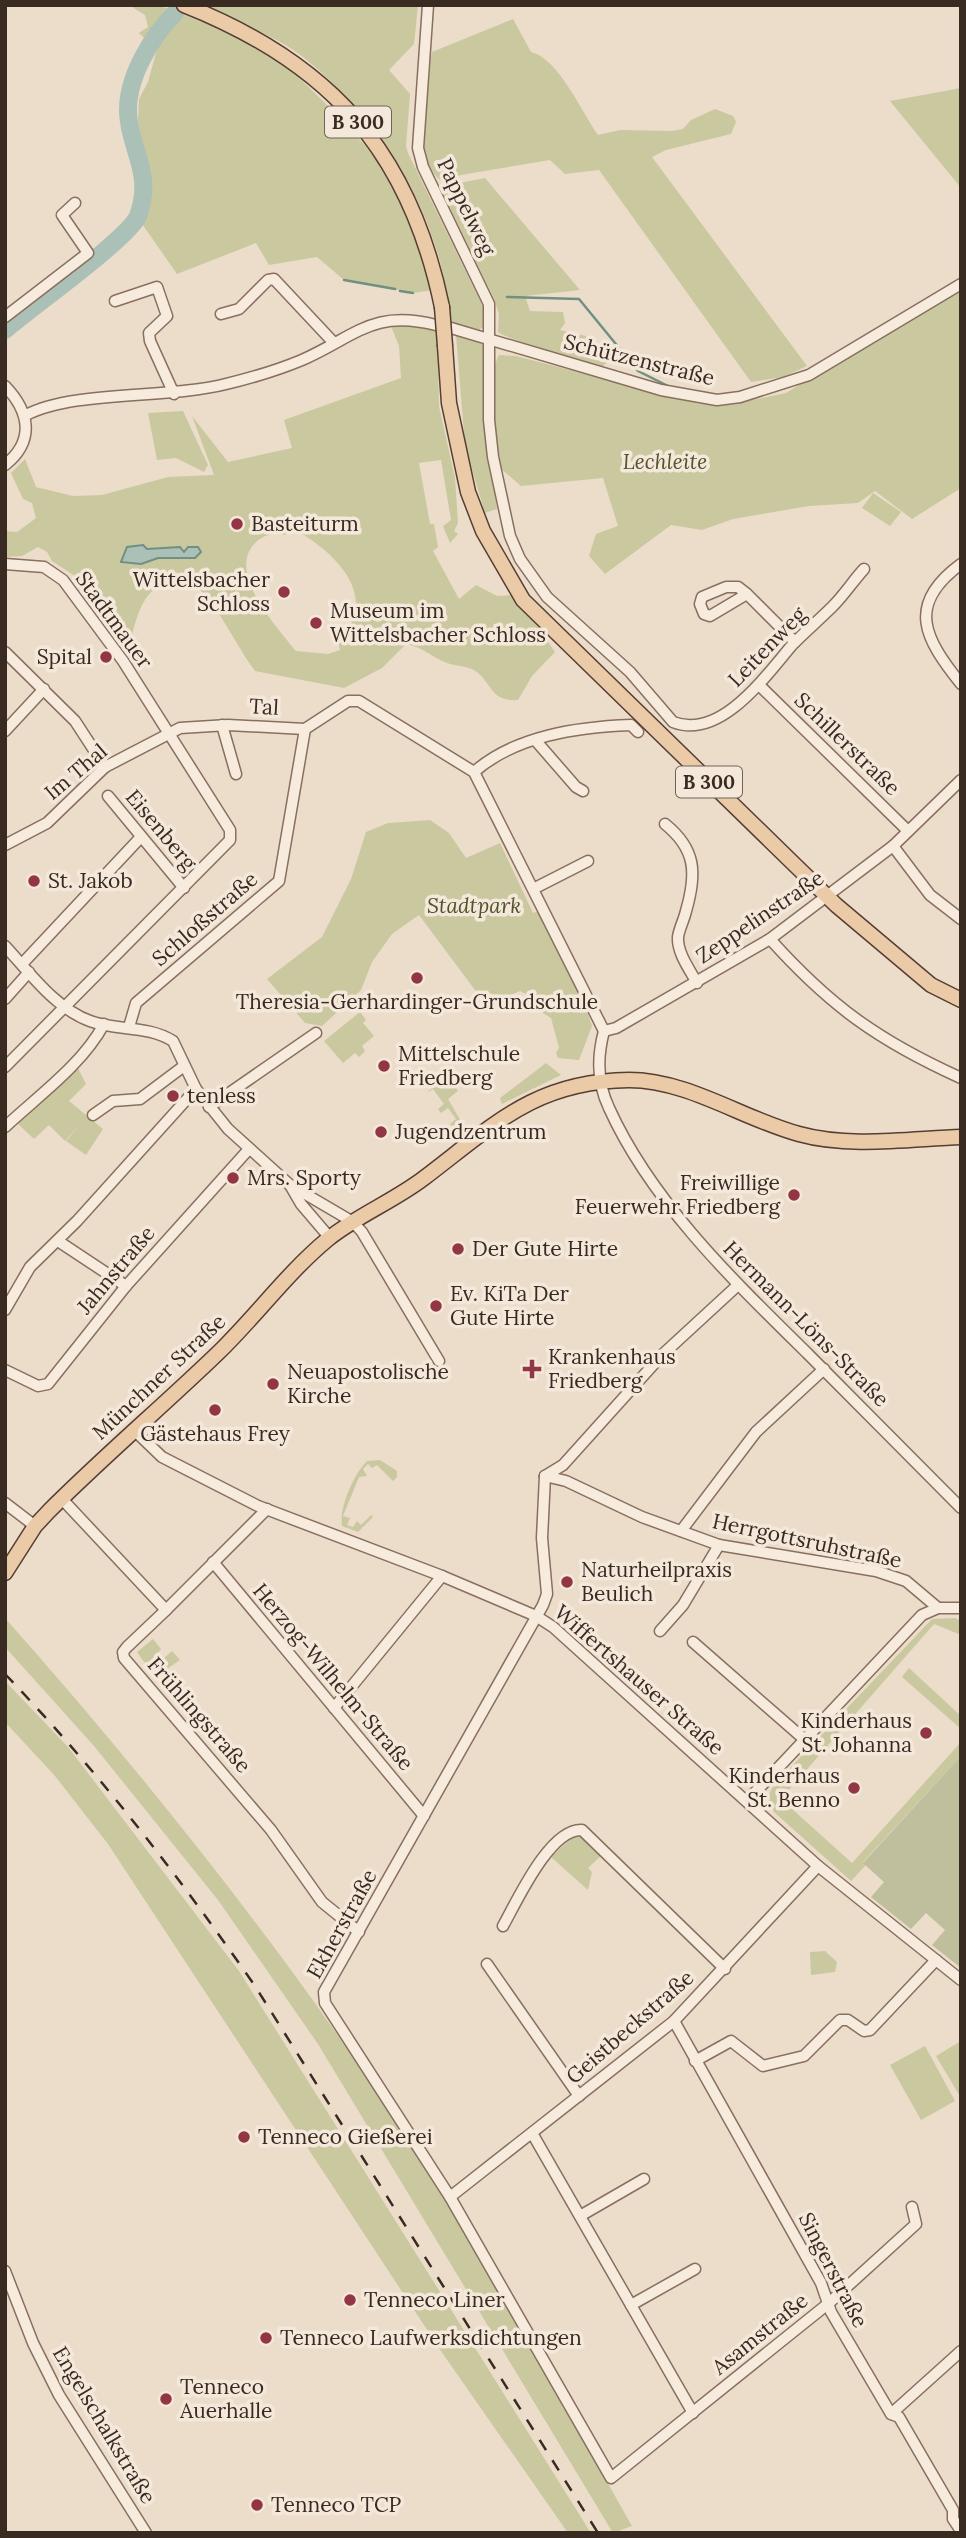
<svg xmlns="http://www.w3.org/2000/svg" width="966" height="2538" font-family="Lora,serif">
	<rect width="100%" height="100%" fill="#ecddcb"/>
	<g fill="#cac89f" fill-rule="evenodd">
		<path d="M129,5H158L169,9L147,41L139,33L148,27L145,15Z"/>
		<path d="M203,5H418L414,44L389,70L410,94L406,146L408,153L484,309L483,327L479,330L451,326C443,219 385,123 303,57C273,34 236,23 203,5Z"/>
		<path d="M180,13C206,24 234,34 259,48C282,61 302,80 321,99C388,163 407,201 433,290L413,293L344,280L317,257L269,265L256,243L177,274L140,221L151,194L138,121L139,99L148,82L159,42Z"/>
		<path d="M513,19L531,52C559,59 581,111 598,135L620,130L672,131L683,129L691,120L715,109L733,116L736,122L731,134L666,150L652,157L807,366L783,377L751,382L599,170L565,174L550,160L461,175L443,182C406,156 425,89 432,52Z"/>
		<path d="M961,88V188L890,101Z"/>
		<path d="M485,178L580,290L525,296L530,311L563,312L565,323L560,330L586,336L591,343L603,345L608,350L607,362L601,368C584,362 506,339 498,332L499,314L494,299L443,193L459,183Z"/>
		<path d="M961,287V488L912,519L875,491L858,503L809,506L733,519L702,530L671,525L605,574L589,556L596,534L618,526L603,478L521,486L500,468C497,440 485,380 499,355L516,356L700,404L742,402L786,393Z"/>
		<path d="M417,325L437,330L439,406L455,478L458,523L454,531L458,534L450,543L443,526L451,520L441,460L419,463L430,524H434L438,547L433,551L459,599L476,585L497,596L513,595L542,628V633L555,652L532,676L518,700C489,702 492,681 474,670C467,666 455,666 447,663C431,657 425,648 406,644L382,668L344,688L255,671C238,648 225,620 207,597C200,588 191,584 180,582C140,577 134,629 127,658L87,584L52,561L47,552L38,547L22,556L5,557V531L17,532L36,518L32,503L23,499L11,473L25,459L36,487L73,496L102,495L168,477L214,475L192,416L228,462L292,448L284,420L401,378L399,346L391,326ZM290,527C332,549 384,596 338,641L340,650L328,654L296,651C277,627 226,573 255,543C264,534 273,533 285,535Z"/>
		<path d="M456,335L483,344L486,349L485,423L497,509L485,513L465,446Z"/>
		<path d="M183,411L208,465L204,472L176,458L157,460L148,413Z"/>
		<path d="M873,493L901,512L890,526L862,508Z"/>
		<path d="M430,820L449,833L466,858L500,843L533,913L539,911C558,948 579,986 592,1026L579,1060L558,1058L556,1053L559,1048L551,1018L543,1013L541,1002L520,991L506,997L475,990L419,915L392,934L372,962L361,990L322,1026L305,1023L267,979L322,937L351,879L366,832L388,823Z"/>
		<path d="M360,1012L366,1020L363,1023L374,1036L362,1046L365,1051L359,1057L355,1053L343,1063L324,1041Z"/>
		<path d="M546,1063L561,1075L502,1104L500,1098Z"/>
		<path d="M77,1066L86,1084L69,1101L103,1129L86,1155L66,1141L82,1122L65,1141L49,1125L34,1139L17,1123Z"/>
		<path d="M441,1080H450L458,1091L448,1099L462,1123L455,1128L450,1124L456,1119L448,1108L441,1113L438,1109L444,1104L433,1089L426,1093Z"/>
		<path d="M380,1460L397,1471V1477L393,1481L377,1465L372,1468L368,1464L363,1469L367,1476L359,1477L343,1516L350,1518L347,1525L353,1527L357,1521L361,1525L371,1515L373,1517L358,1532L342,1526C339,1507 354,1474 367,1461Z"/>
		<path d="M5,1618C170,1804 323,2000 454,2211C517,2313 573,2422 632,2526L613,2533L318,2044L218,1900L94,1746L5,1647Z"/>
		<path d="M955,1618L961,1621V1635L934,1624L781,1799L852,1863L961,1742V1756L863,1862L866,1865L851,1881L774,1812L768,1796L774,1785L932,1619Z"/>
		<path d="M153,1639L161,1649L158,1653L163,1659L172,1651L180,1660L155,1677L137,1652Z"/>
		<path d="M909,1668L961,1716V1729L902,1677Z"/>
		<path d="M5,1681L68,1747L239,1971L591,2533H568L443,2354L108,1844L55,1776L5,1722Z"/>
		<path d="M576,1834L584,1835L603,1854L588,1868L592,1872L588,1890L551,1857Z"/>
		<path d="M825,1951L837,1962L835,1972L811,1975L810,1952Z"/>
		<path d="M961,2041V2098L936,2056Z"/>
		<path d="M925,2046L955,2101L921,2120L890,2065Z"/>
	</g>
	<path fill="#bfbe9d" d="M961,1756V1968L932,1945L945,1930L926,1913L911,1929L871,1897L884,1882L863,1863Z"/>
	<path fill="#abc1b7" stroke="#728f83" stroke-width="2" d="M143,545L147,549L180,547L184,552L188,547H198L201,552L195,558H158L141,564L121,562L127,547Z"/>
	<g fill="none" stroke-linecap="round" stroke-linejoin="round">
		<g stroke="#728f83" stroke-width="2.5">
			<path d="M344,280L395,289"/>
			<path d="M400,291L413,293"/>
			<path d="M507,297L579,299L638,371L668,386"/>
		</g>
		<path stroke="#abc1b7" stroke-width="18" d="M5,330C30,308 129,238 138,216C154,172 129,149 128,112C127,77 152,36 175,13"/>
		<g stroke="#886f60" stroke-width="13">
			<g id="minor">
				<path d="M428,5L418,148L423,167L489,304V420L493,457L510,536L520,559L547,597L630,672L673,722C721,741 767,674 793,644C806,631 820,619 833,606C844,595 853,581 864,569"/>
				<path d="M115,301L157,287L167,316L149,333L150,341L174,394"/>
				<path d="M221,314L239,309L268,280L274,279L334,343"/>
				<path d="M5,317L88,253L62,215L75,203"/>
				<path d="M451,328L661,390L717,400L740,397L809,375L961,284"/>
				<path d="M5,386C30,412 35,441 5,465"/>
				<path d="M26,415C74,390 167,399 226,384C251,378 278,370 302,360C356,336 373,309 436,325"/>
				<path d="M5,564L44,567L63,580L123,661L230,830V840L5,1067"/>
				<path d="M961,564C905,605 925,639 961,684"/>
				<path d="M747,594L710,616L704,614L700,604L702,597L726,587H738L747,594L795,642"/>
				<path d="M5,652L75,721L105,767"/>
				<path d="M759,685L908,831"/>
				<path d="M222,725L236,774"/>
				<path d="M5,731L44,689"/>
				<path d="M536,741L576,787L583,791"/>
				<path d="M474,772C515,736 577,727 631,725L638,732"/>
				<path d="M108,796L184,888"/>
				<path d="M665,824C696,849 697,873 686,911C684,920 679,929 678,937C677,953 690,970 697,983"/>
				<path d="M5,845L47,823L105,767L180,728L228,725L305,729"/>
				<path d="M893,846L930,895L961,919"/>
				<path d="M535,888L588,861"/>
				<path d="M770,939C830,1006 879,1041 961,1078"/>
				<path d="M5,946C29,972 56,1009 90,1021C117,1031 147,1025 173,1041L196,1089L228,1129L290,1185L353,1222L362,1232L439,1361"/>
				<path d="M22,964L140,838"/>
				<path d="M5,999L29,972"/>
				<path d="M129,1027L136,1003L279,881L305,729L348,701H359L474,772L604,1031"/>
				<path d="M604,1031C597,1057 597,1083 609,1108C652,1203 735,1282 808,1354C859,1405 910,1457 961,1508"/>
				<path d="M604,1031L616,1028L770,939L893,846L961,780"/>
				<path d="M209,1107L316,1033"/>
				<path d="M93,1115L113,1101L140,1099L184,1066"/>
				<path d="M5,1127C38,1096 82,1065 104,1024"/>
				<path d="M290,1185L301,1204L330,1238"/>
				<path d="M58,1241L126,1286"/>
				<path d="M5,1310L30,1267L77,1221L196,1089"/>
				<path d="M5,1370L38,1386L48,1384L126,1286L249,1149"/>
				<path d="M135,1431L162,1457L258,1506L442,1576L536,1616L553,1627L818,1866L961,1980"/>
				<path d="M545,1476L542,1538L547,1594L543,1605L324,1992L325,2003L450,2197L611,2478L829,2303L916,2224L912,2207"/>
				<path d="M545,1476L566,1481L642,1517L719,1545L876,1571L906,1581L938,1608"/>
				<path d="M545,1476L563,1465L662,1355L738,1285"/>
				<path d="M62,1499L166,1610L127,1647L123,1652L124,1658L271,1830L322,1902L359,1932"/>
				<path d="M5,1503L35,1526"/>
				<path d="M681,1531L756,1432L824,1369"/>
				<path d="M213,1562L424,1816"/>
				<path d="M166,1610L267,1509"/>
				<path d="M660,1631L683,1605L719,1545"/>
				<path d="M693,1642L804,1739"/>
				<path d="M334,1708L442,1576"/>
				<path d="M747,1801L922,1615L938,1608H961"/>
				<path d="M503,1926C517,1901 550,1828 582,1830L725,1969"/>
				<path d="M487,1964L579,2096"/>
				<path d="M674,2021L821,2283L831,2312L891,2414L899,2417L953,2510V2519L961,2531"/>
				<path d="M695,2061L731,2041L763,2066L804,2056L840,2020H848L864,2031L870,2030L936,1960"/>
				<path d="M532,2133L693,2413"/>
				<path d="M450,2197L674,2021L818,1866"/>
				<path d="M580,2216L644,2179"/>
				<path d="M5,2271L33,2343L59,2395L146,2533"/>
				<path d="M631,2305L695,2269"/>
				<path d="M891,2414L961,2351"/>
			</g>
		</g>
		<g stroke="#563e34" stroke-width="17">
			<g id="major">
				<path d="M184,5C331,63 410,152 442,307"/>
				<path d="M445,346L449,403L468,492L483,531L523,600L836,905L931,985L961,1000"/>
				<path d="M5,1573L35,1526L49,1511C104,1456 163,1406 219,1352C256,1316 288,1272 328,1239C358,1215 394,1201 424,1178C494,1125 535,1081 629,1080C688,1080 743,1119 799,1134C849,1148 909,1139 961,1137"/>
			</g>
		</g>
		<use href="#minor" stroke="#f7ebde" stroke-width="10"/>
		<use href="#major" stroke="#ebcba7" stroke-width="14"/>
		<path stroke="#392a22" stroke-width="2.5" stroke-dasharray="12 12" stroke-linecap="butt" d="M5,1674C98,1771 178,1875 255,1986L598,2533"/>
		<g stroke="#563e34" stroke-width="17" stroke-linecap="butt">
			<path id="major-bridge" d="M442,307L445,346"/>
		</g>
		<use href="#major-bridge" stroke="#ebcba7" stroke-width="14"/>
	</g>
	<g fill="#923545" stroke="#f4e8da" stroke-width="2.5">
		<circle cx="237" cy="524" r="7"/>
		<circle cx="284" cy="592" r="7"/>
		<circle cx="316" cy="623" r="7"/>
		<circle cx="106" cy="657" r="7"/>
		<circle cx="34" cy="881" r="7"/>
		<circle cx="417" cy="978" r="7"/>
		<circle cx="384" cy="1066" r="7"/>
		<circle cx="173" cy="1096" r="7"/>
		<circle cx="381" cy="1132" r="7"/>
		<circle cx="233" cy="1178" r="7"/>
		<circle cx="794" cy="1195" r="7"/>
		<circle cx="458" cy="1249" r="7"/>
		<circle cx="436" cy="1306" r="7"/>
		<path d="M528.5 1358.5h7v7h7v7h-7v7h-7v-7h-7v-7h7z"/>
		<circle cx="273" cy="1384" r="7"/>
		<circle cx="215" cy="1410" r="7"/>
		<circle cx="567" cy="1582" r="7"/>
		<circle cx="926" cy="1733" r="7"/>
		<circle cx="854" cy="1788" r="7"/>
		<circle cx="244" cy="2137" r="7"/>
		<circle cx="350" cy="2300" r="7"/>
		<circle cx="266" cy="2338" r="7"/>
		<circle cx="166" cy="2399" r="7"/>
		<circle cx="257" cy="2505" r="7"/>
	</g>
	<g text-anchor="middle" stroke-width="7" stroke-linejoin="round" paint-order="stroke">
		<g fill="#f4e8da" stroke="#716359" stroke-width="2">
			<rect x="325" y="106.5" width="66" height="31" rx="5"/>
			<rect x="676" y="766.5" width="66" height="31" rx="5"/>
		</g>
		<g font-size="19" font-weight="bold" fill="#392a22">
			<text x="358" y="129">B 300</text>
			<text x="709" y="789">B 300</text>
		</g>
		<g font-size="21" fill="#392a22" stroke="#f4e8da">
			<text transform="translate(466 207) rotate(64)" y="7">Pappelweg</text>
			<text transform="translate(639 360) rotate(14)" y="7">Schützenstraße</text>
			<text transform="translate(114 620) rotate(54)" y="7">Stadtmauer</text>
			<text transform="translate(767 647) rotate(-46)" y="7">Leitenweg</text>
			<text transform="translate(264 707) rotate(3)" y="7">Tal</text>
			<text transform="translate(847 744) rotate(44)" y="7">Schillerstraße</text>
			<text transform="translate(76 772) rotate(-40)" y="7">Im Thal</text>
			<text transform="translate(161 830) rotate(50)" y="7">Eisenberg</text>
			<text transform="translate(760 917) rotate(-34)" y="7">Zeppelinstraße</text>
			<text transform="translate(205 919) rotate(-41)" y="7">Schloßstraße</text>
			<text transform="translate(116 1270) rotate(-50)" y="7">Jahnstraße</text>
			<text transform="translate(806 1324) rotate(45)" y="7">Hermann-Löns-Straße</text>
			<text transform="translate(159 1377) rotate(-43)" y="7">Münchner Straße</text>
			<text transform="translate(807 1541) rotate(12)" y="7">Herrgottsruhstraße</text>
			<text transform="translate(333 1677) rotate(50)" y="7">Herzog-Wilhelm-Straße</text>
			<text transform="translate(639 1680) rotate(41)" y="7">Wiffertshauser Straße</text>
			<text transform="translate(199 1715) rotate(49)" y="7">Frühlingstraße</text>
			<text transform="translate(342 1924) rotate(-61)" y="7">Ekherstraße</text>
			<text transform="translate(630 2027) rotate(-41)" y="7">Geistbeckstraße</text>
			<text transform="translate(833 2270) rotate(63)" y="7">Singerstraße</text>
			<text transform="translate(760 2334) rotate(-39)" y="7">Asamstraße</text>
			<text transform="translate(104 2425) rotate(59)" y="7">Engelschalkstraße</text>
		</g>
		<g font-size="21" font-style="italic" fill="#50542b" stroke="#f4e8da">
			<text x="665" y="469">Lechleite</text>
			<text x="474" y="913">Stadtpark</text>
		</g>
		<g font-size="21" fill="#392a22" stroke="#f4e8da" text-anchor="start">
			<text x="251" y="531">Basteiturm</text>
			<text x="270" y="587" text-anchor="end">Wittelsbacher<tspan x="270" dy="24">Schloss</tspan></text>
			<text x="330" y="618">Museum im<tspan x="330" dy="24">Wittelsbacher Schloss</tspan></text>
			<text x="92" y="664" text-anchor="end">Spital</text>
			<text x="48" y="888">St. Jakob</text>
			<text x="417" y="1009" text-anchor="middle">Theresia-Gerhardinger-Grundschule</text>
			<text x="398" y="1061">Mittelschule<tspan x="398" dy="24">Friedberg</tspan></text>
			<text x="187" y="1103">tenless</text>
			<text x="395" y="1139">Jugendzentrum</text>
			<text x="247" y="1185">Mrs. Sporty</text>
			<text x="780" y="1190" text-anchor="end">Freiwillige<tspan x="780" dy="24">Feuerwehr Friedberg</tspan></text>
			<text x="472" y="1256">Der Gute Hirte</text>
			<text x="450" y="1301">Ev. KiTa Der<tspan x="450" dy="24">Gute Hirte</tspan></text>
			<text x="548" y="1364">Krankenhaus<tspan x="548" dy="24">Friedberg</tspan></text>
			<text x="287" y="1379">Neuapostolische<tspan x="287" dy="24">Kirche</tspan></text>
			<text x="215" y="1441" text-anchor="middle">Gästehaus Frey</text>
			<text x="581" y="1577">Naturheilpraxis<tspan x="581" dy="24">Beulich</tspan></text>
			<text x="912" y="1728" text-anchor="end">Kinderhaus<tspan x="912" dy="24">St. Johanna</tspan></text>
			<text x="840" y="1783" text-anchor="end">Kinderhaus<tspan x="840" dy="24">St. Benno</tspan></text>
			<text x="258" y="2144">Tenneco Gießerei</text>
			<text x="364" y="2307">Tenneco Liner</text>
			<text x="280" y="2345">Tenneco Laufwerksdichtungen</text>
			<text x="180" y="2394">Tenneco<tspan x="180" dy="24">Auerhalle</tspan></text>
			<text x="271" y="2512">Tenneco TCP</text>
		</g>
	</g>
	<rect width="966" height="2538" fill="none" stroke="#392a22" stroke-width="14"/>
</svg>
